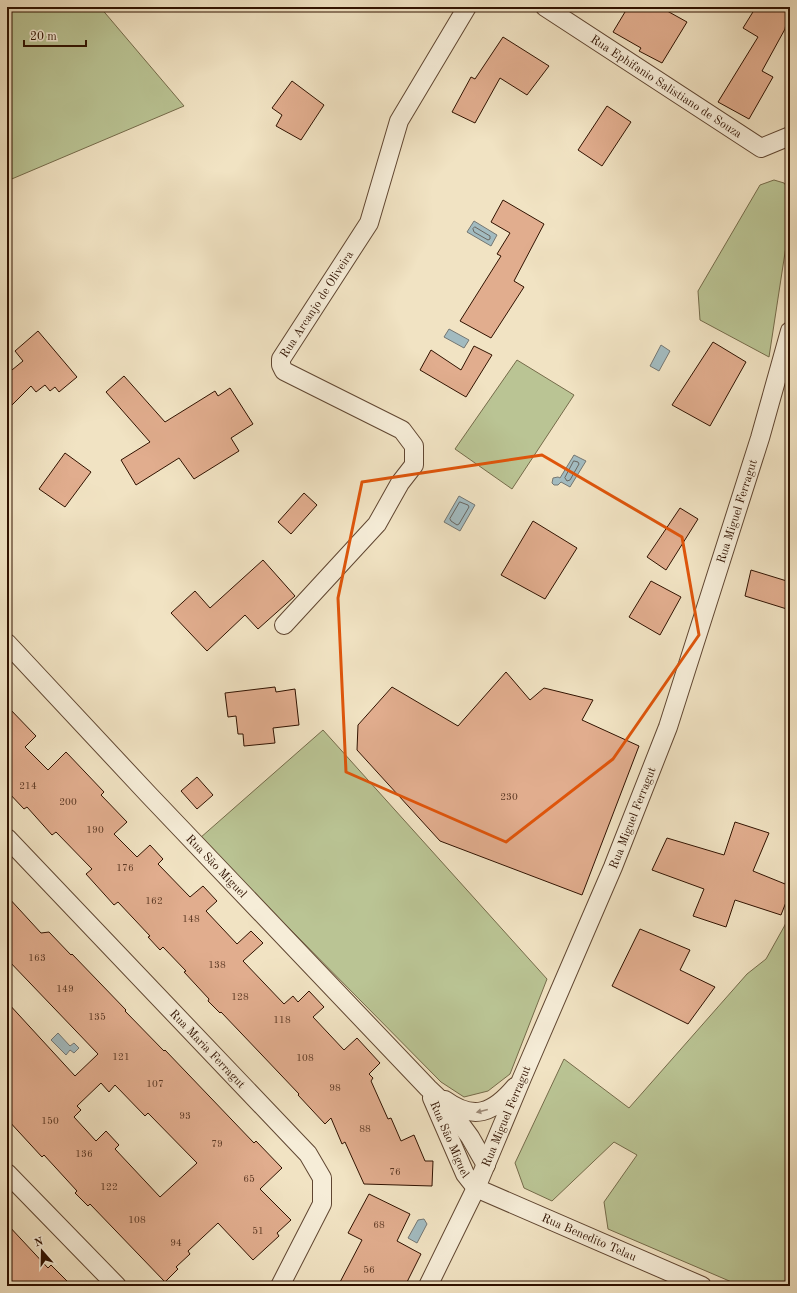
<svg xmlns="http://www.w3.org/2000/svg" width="797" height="1293" font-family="'Old Standard TT',serif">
	<rect width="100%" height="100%" fill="#f1e3c3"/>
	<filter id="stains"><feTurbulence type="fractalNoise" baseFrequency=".005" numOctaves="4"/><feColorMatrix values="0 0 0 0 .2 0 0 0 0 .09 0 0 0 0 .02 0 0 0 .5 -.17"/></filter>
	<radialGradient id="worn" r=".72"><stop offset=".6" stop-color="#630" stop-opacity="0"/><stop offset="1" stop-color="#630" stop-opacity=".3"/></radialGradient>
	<g fill="#bac494" stroke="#756b4a">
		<path d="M7,7H100L184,106L7,181Z"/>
		<path d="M774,180L784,183L790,191V220L769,357L700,320L698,291L760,185Z"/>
		<path d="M517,360L574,395L512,489L455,449Z"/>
		<path d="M323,730L547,979L510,1074L488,1091L464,1097L441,1082L200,838Z"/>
		<path d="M790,910V1286H741L608,1229L604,1202L637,1155L614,1142L552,1201L524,1188L515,1163L564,1059L629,1108L747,974L766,959L785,925Z"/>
	</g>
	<g fill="#a2bbc0" stroke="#747773">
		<path d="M474,221L497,235L491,246L467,232Z"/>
		<path d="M449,329L469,340L464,348L444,337Z"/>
		<path d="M661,345L670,351L659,371L650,366Z"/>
		<path d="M574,455L586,461L570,487L561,482L558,485H554L552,483L553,478L558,477L560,478Z"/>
		<path d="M459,496L475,505L460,531L444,522Z"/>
		<path d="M58,1033L70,1046L74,1043L79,1048L74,1053L70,1050L66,1055L51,1040Z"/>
		<path d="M424,1219L427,1224L417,1243L408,1238L418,1220Z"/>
	</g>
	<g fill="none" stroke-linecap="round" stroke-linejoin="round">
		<g stroke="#696660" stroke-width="1">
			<path d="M475,227L490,236V239L488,240L474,232L473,229Z"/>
			<path d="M574,461L578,462L579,464L570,480L567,481L565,478Z"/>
			<path d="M460,502L468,505L469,507L459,524L457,525L451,521L450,519Z"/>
		</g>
	</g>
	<g fill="#e1ad8e" stroke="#301200" fill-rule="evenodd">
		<path d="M628,7H660L687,22L662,63L639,51L641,48L613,32Z"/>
		<path d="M756,7H789L785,29L762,71L773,77L749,119L718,102L758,37L743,28Z"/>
		<path d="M503,37L549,66L527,95L500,78L475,123L452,112L471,77L475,79Z"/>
		<path d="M292,81L324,105L301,140L276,126L282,115L272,108Z"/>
		<path d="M607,106L631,122L602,166L578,150Z"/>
		<path d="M503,200L544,224L514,281L524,287L491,338L460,321L501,256L497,254L510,233L491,222Z"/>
		<path d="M38,331L77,377L59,392L55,387L50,391L45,385L36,392L31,386L7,410V374L23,361L15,351Z"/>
		<path d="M713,342L746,362L710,426L672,405Z"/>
		<path d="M474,346L492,355L466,397L420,370L431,350L461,370Z"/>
		<path d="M124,376L165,422L215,391L218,396L230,388L253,424L231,438L239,451L194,479L179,458L136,485L121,460L150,442L106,392Z"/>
		<path d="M65,453L91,472L65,507L39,489Z"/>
		<path d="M304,493L317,505L291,534L278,522Z"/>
		<path d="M680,508L698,519L666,570L647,557Z"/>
		<path d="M533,521L577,548L545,599L501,575Z"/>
		<path d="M263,560L295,596L258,629L245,615L207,651L171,613L195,591L210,608Z"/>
		<path d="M751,570L790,582V610L745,596Z"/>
		<path d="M651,581L681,597L660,635L629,617Z"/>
		<path d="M506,672L530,700L544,688L593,700L582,720L639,746L582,895L440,841L357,750L358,725L392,687L458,726Z"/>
		<path d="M275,687L276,692L295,689L299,725L273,728L275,743L244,746L243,734H238L236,716L228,717L225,693Z"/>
		<path d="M7,706L36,736L25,747L48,770L66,752L104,792L101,795L127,822L114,834L137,857L150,845L163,859L158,864L190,897L203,886L217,901L206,911L237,944L251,931L263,943L243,961L284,1004L293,996L298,1002L309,991L324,1007L313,1017L344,1050L357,1038L380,1063L369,1074L373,1078L371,1081L388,1119L391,1118L401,1141L414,1135L425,1161H433L432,1186L364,1184L345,1142L342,1144L331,1118L325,1124L298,1095L299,1094L261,1054L221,1012L220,1013L208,1001L209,999L184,972L186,971L163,947L160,950L148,937L150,936L118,902L114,905L86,874L92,869L56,832L52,835L27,807L24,809L7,791Z"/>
		<path d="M197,777L213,795L197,809L181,791Z"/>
		<path d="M735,822L769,833L753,871L790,886V892L781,915L735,900L726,927L693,916L704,889L652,870L667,838L724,855Z"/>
		<path d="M7,896L41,933L49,932L71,955L72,954L126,1010L125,1011L164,1051L165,1050L254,1143L256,1141L282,1168L260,1189L291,1220L277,1233L279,1236L253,1260L218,1223L188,1251L190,1254L176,1267L178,1269L165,1282L90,1204L88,1206L75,1193L77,1191L44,1155L42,1157L7,1119V1002L75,1076L98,1054L7,959ZM101,1083L109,1092L115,1085L145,1116L148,1113L197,1163L160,1197L115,1149L119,1145L106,1131L96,1141L74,1117L81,1110L77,1106Z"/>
		<path d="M640,929L690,950L680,970L715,987L688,1024L612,986Z"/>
		<path d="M369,1194L410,1214L397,1241L421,1254L405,1286H338L362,1240L348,1233Z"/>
		<path d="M7,1224L48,1268L51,1265L72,1286H7Z"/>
	</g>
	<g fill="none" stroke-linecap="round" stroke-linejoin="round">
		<g stroke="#604631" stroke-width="20">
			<g id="street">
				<path id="s1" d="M545,7L761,148L790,136"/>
				<path id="s2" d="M284,625L377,524L400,483L414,465V446L402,430L284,371L281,365V359L369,223L399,121L467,7"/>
				<path id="s3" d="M7,643L148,794L428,1088L448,1107L470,1137L486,1165"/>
				<path id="s4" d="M7,838L308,1154L322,1178V1204L280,1286"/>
				<path id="s5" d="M432,1098L465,1174L476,1188L702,1286"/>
				<path d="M445,1100C474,1121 493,1113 515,1087"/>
				<path d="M7,1173L117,1286"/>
				<path id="s6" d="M428,1286L476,1188L522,1078L613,867L668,727L760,438L790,331"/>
			</g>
		</g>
		<use href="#street" stroke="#f6edd8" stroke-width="18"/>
	</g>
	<defs><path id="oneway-solid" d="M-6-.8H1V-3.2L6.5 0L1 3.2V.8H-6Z"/></defs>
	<use fill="#9d8a77" href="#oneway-solid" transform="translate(482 1111) rotate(166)"/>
	<path fill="none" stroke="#df550b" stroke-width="3" stroke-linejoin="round" d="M542,455L682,537L699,635L613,759L506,842L346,772L338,598L362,482Z"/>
	<g text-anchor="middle" stroke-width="4" stroke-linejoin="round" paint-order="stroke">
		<g font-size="10" fill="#5c3924">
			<text x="28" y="789">214</text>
			<text x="509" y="800">230</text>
			<text x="68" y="805">200</text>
			<text x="95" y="833">190</text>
			<text x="125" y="871">176</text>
			<text x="154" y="904">162</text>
			<text x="191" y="922">148</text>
			<text x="37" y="961">163</text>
			<text x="217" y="968">138</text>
			<text x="65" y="992">149</text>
			<text x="240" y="1000">128</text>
			<text x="97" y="1020">135</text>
			<text x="282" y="1023">118</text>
			<text x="121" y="1060">121</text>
			<text x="305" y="1061">108</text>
			<text x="155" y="1087">107</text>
			<text x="335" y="1091">98</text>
			<text x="185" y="1119">93</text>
			<text x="50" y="1124">150</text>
			<text x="365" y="1132">88</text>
			<text x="217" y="1147">79</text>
			<text x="84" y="1157">136</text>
			<text x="395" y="1175">76</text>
			<text x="249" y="1182">65</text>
			<text x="109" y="1190">122</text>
			<text x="137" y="1223">108</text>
			<text x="379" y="1228">68</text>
			<text x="258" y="1234">51</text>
			<text x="176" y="1246">94</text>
			<text x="369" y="1273">56</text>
		</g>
		<g font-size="12" fill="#301200" stroke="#f6edd8">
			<text dy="4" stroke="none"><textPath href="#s1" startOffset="145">Rua Ephifanio Salistiano de Souza</textPath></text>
			<text dy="4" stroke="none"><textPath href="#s2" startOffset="456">Rua Arcanjo de Oliveira</textPath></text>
			<text dy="4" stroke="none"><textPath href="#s6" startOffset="835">Rua Miguel Ferragut</textPath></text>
			<text dy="4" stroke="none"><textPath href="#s6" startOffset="511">Rua Miguel Ferragut</textPath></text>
			<text dy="4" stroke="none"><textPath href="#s3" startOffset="306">Rua São Miguel</textPath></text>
			<text dy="4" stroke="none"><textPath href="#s4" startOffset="291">Rua Maria Ferragut</textPath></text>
			<text dy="4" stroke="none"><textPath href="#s6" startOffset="187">Rua Miguel Ferragut</textPath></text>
			<text dy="4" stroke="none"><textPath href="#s5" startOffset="45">Rua São Miguel</textPath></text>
			<text dy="4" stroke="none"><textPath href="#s5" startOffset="224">Rua Benedito Telau</textPath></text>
		</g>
	</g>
	<rect width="797" height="1293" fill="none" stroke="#f1e3c3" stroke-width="24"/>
	<rect x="8" y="8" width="781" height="1277" fill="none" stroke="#301200" stroke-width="2"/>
	<rect x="12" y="12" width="773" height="1269" fill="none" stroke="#301200"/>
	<g transform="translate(42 1251) rotate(340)" stroke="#f6edd8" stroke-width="3" paint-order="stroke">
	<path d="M0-3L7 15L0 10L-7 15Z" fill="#301200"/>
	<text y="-6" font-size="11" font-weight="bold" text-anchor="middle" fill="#301200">N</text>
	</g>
	<path d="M24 40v6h62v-6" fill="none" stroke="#301200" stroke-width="2"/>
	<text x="30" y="40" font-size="12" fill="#301200" stroke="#f6edd8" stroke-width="3" paint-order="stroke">20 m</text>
	<rect width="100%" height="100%" filter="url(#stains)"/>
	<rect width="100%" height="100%" fill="url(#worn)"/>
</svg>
